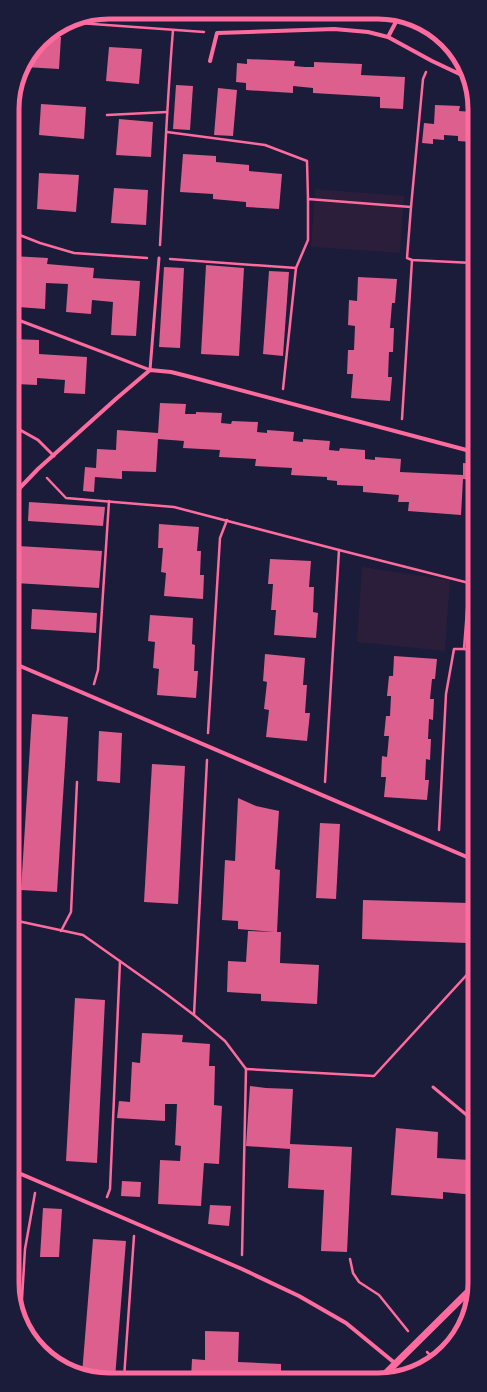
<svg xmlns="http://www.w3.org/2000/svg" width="487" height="1392" font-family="Poppins,sans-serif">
	<rect width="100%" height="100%" fill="#1b1b3a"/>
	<g fill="#2a1e3b">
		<path d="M315,189L404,196L400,253L311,247Z"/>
		<path d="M362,567L450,580L445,651L357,642Z"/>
	</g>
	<g fill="#dd5f8e">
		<path d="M46,35L61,37L59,69L25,67V62Z"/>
		<path d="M109,47L142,49L139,84L106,81Z"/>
		<path d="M247,59L295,61L294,66L305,67H314V62L362,64L361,75L405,77L403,109L380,108V97L313,93V88L293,86V93L246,90V83L236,82L237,63L247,64Z"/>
		<path d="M176,85L193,86L190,130L173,129Z"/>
		<path d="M218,88L237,90L233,136L214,135Z"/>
		<path d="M41,104L86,107L84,139L39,135Z"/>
		<path d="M435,105L460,106L459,111L473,112V146H472V142L458,141V136L444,135V140L433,139V144L422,143L424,123L434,124Z"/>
		<path d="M119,119L153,122L151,157L116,155Z"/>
		<path d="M183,154L216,156V162L249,165V171L282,174L279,209L246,207V202L213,199V194L180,192Z"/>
		<path d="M39,173L79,175L76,212L37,209Z"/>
		<path d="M114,188L148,190L146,225L111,223Z"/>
		<path d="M12,256L48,258L47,264L94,268L93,278L140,281L136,336L111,335L113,302L92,300L91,314L66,312L68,284L46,283L45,309L18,307L20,285H12Z"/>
		<path d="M206,265L244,268L239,356L201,354Z"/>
		<path d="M164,267L184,268L180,348L159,347Z"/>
		<path d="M269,271L289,272L283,356L263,354Z"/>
		<path d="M358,277L397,279L395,303H392L390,328H394L393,352H389L388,377H392L390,401L351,398L353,374H347L348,350H354L355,326L348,325L349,300L357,301Z"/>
		<path d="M13,339L39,340V354L87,357L85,394L64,393L65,380L37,378V385L16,384V372H13Z"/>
		<path d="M160,403L186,404L185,414H196V412L222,413L221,423L231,424L232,421L258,422L257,432L267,433V430L294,432L293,441L303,442V439L330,441L329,450L339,451L340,448L365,450V459L375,460V457L401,459L400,472L463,475V463L474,464L473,480L463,479L461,515L408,511L409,502H398L399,495L363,492V486L337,485V481L327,480V477L291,475L292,468L255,466L256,459L219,457L220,450L183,448L184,441L158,439L156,472L122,471V479L95,477L94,492L83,491L85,467L96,468L97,449L116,450L117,430L158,433Z"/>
		<path d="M472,404H474V425L470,424Z"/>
		<path d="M29,502L105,507L103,526L28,521Z"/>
		<path d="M159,524L199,527L197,551H201L200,575H204L203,599L164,596L166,573L161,572L163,548H158Z"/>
		<path d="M18,546L102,551L99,588L15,583Z"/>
		<path d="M270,559L311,561L309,587H314L313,612L318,613L316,638L274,635L276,610H271L273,584H268Z"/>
		<path d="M32,609L97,613L96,633L31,629Z"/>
		<path d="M150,615L193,618L192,644L195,645L194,671H198L196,698L157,695L159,669L153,668L155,642L148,641Z"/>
		<path d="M265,654L305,658L303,685H307L305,713H310L307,741L266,737L269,710L264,709L267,682L263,681Z"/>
		<path d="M394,656L437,659L435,679H432L430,699H434L433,720L429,719L428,739H431L430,760L426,759L425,780H429L427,800L384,797L386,777H381L382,756L387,757L389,736H384L386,716H390L391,696H387L389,676H393Z"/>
		<path d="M32,714L68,717L57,892L21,890Z"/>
		<path d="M99,731L122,733L120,783L97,781Z"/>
		<path d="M152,764L185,766L178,904L144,902Z"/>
		<path d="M238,798L256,806L279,811L275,869L280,870L277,932H281L280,963L319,965L317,1004L261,1001V994L227,992L228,961L246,962L248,931L275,932L238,929V921L222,920L225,860L235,861Z"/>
		<path d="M320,823L340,824L336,899L316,898Z"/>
		<path d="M363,900L469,903L467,943L362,939Z"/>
		<path d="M75,998L105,1000L97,1163L66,1161Z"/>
		<path d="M142,1033L183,1035L182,1042L210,1044L209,1066H215L214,1105L222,1106L219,1164L204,1163L201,1206L158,1204L160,1160L180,1161L181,1146L175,1145L177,1104H165V1121L117,1118L119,1101L130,1102L132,1062L140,1063Z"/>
		<path d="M250,1086L266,1088L293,1089L290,1144L352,1147L347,1252L321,1251L324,1190L288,1188L290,1149L246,1146Z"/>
		<path d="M396,1128L438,1132L437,1158L469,1160V1149H475V1195L443,1192V1199L391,1195Z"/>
		<path d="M122,1181L141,1182L140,1197L121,1196Z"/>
		<path d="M210,1205L231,1206L229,1226L208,1224Z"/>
		<path d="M43,1208L62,1209L59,1257H40Z"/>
		<path d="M93,1239L126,1241L115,1378H90L82,1374Z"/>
		<path d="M205,1331L239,1332L238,1362L281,1364V1378H191L192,1359L205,1360Z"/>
	</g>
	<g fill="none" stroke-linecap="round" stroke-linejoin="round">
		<g stroke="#ff6b9d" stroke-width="2.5">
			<path d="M73,19L79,23L204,32"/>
			<path d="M107,115L167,112"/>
			<path d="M167,132L265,145L307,161L308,199"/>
			<path d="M411,207L423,79L426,72"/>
			<path d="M12,232L40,243L74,253L147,258"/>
			<path d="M160,245C164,174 167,102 173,30"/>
			<path d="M170,259L296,268L308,240V199L411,207L407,258L412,260L473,263"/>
			<path d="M283,389L296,268"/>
			<path d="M402,419L412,260"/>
			<path d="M47,478L66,498L174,507L339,550L325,782"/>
			<path d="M339,550L469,583"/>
			<path d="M464,649L474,650"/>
			<path d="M94,684L98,670L109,501"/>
			<path d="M208,733L220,538L227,520"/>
			<path d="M439,830L446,694L454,649H464L474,519"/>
			<path d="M13,920L83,935L165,993L194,1015L225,1041L246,1069L242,1255"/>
			<path d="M61,931L71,912L77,782"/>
			<path d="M194,1015L207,760"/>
			<path d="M246,1069L374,1076L474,967"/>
			<path d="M107,1197L110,1189L120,961"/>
			<path d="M350,1259L353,1273L359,1282L379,1295L408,1331"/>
			<path d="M14,1299L21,1298"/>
			<path d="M21,1315L25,1249L35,1193"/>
			<path d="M427,1352L435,1360"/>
			<path d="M124,1378L134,1236"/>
		</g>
		<g stroke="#ff6b9d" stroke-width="3">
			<path d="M13,318L150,370L159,258"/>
			<path d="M13,426L38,440L54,456"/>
			<path d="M433,1087L475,1122"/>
		</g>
		<g stroke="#ff6b9d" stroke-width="4">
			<path d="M388,37L398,18L399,15"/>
			<path d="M210,61L217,33L334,29L368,32L388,37L432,61L466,77"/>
			<path d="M13,495L38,469L117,398L150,370L171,372L187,376L474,452"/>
			<path d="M13,663L474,860"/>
			<path d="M14,1171L242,1269L299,1296L346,1323L396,1364"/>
		</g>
		<path stroke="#ff6b9d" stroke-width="7" d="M381,1378L475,1285"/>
	</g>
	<path d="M0 0H487V1392H0ZM109 19H378A90 90 0 0 1 468 109V1283A90 90 0 0 1 378 1373H109A90 90 0 0 1 19 1283V109A90 90 0 0 1 109 19Z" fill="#1b1b3a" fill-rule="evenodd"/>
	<path fill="none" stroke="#ff6b9d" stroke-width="5" d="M109 19H378A90 90 0 0 1 468 109V1283A90 90 0 0 1 378 1373H109A90 90 0 0 1 19 1283V109A90 90 0 0 1 109 19Z"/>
</svg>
